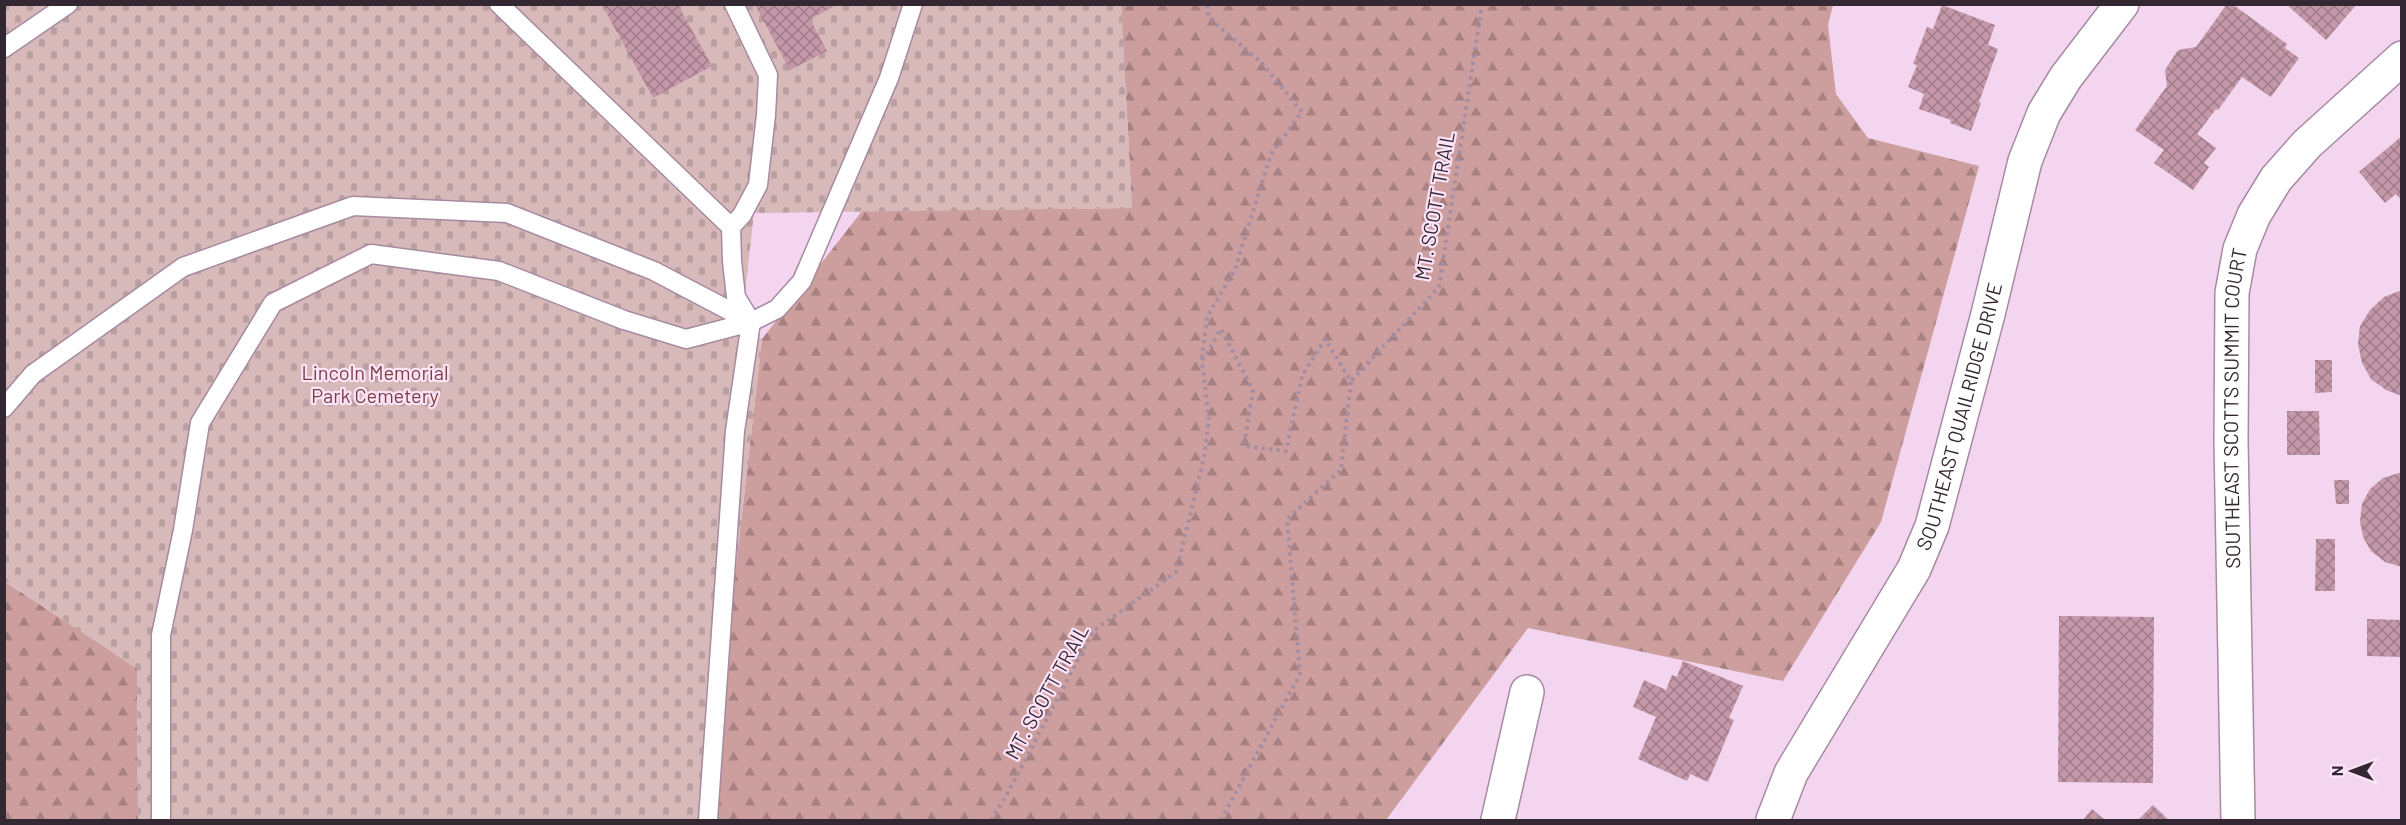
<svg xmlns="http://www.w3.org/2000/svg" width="2406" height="825" font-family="Barlow,sans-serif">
	<defs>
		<pattern id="forest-firs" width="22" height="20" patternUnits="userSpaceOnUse" patternTransform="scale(1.5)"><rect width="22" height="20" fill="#cd9e9e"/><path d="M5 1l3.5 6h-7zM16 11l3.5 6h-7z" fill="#a78181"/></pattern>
		<pattern id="cemetery-stones" width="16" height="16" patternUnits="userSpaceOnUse" patternTransform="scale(1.5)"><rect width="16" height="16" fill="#d8b9b9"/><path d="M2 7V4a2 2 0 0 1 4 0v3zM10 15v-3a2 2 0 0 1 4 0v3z" fill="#ba9fa0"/></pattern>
		<pattern id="building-cross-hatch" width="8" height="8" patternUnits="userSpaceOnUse" patternTransform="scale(1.5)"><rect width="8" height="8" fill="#c498a8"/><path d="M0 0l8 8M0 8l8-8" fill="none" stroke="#a07c89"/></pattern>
	</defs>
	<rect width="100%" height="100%" fill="#f3d5ef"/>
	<g fill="url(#forest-firs)">
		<path d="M1121,5H1833L1828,25L1836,94L1868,138L1979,166L1881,522L1783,681L1528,628L1386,820H707L762,339L862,211L1132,208Z"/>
		<path d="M4,581L137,668L138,820H5Z"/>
	</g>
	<path fill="url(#cemetery-stones)" d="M4,5H1121L1132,208L754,213L741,329L762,339L707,820H138L137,669L5,581Z"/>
	<g fill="url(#building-cross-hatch)">
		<path d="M2227,4H2232L2287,44L2285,48L2299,58L2271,97L2242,77L2218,110L2216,109L2197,134L2216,148L2204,163L2209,167L2193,190L2154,163L2164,150L2135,130L2167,86L2165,70L2178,50L2196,47Z"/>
		<path d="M2286,4H2357L2326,40Z"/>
		<path d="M602,5H678L712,66L653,98Z"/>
		<path d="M755,5H831L833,7L810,19L827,51L790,70Z"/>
		<path d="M1942,5L1995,25L1988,45L1998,49L1979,102L1981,103L1971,131L1950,123L1951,120L1919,109L1924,94L1908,87L1917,65L1913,64L1927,27L1933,29Z"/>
		<path d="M2402,136V201L2396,194L2385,203L2359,172Z"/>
		<path d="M2402,290V396L2386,390L2371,379L2362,363L2358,344L2360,326L2370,310L2384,297Z"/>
		<path d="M2315,360H2332V392L2315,393Z"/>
		<path d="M2287,411H2319L2320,455H2287Z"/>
		<path d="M2402,472V567L2385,562L2371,551L2363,537L2360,521L2362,504L2370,489L2383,478Z"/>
		<path d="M2334,480H2349V504H2336Z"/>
		<path d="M2316,539H2335V591H2315Z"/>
		<path d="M2059,616L2154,617L2153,783L2058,782Z"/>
		<path d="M2367,619L2402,620V657L2367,656Z"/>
		<path d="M1683,661L1743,686L1729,718L1734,720L1708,782L1690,774L1687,781L1638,759L1656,717L1633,707L1644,680L1666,690L1672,675L1677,677Z"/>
		<path d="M2153,805L2169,820H2138Z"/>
		<path d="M2092,809L2105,820H2083Z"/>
	</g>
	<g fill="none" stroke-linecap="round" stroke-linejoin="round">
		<g stroke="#a68aa2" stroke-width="21">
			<g id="service">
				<path d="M499,4L731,227"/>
				<path d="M734,4L768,75L766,115L758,185L742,215L731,227L732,261L736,297L751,322L777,309L802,281L889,78L913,4"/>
				<path d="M4,48L68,4"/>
				<path d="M4,408L33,374L183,267L353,206L507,213L654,271L751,322"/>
				<path d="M161,820V635L183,530L200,423L273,303L371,254L499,271L624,320L686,339L751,322"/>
				<path d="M708,820L735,431L751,322"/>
			</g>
		</g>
		<g stroke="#a68aa2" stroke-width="36">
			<g id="minor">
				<path d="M1498,820L1527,692"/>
				<path id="s1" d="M1773,820L1791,773L1914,569L1932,526L1988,314L2025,161L2044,113L2066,77L2122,4"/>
				<path id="s2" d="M2238,820L2231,441L2232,293L2240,249L2254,215L2276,179L2307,144L2402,58"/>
			</g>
		</g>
		<g stroke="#a38da1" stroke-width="4" stroke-dasharray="3 4.5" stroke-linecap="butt">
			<path d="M1202,358L1207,317L1235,269L1271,154L1302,112L1262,63L1209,18L1207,4"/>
			<path d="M991,820L1006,796L1093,631L1176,572L1204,458L1209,420L1202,361L1221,329L1253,390L1244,446L1286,451L1302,376L1325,339L1351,381L1439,287L1482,4"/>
			<path d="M1221,820L1300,674L1287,519L1341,470L1351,381"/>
		</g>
		<use href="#service" stroke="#fff" stroke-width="18"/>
		<use href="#minor" stroke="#fff" stroke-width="33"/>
	</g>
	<g text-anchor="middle" stroke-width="4.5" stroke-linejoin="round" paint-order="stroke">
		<g font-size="20" fill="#332832" stroke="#fde4f9">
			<text transform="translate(1435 206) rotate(-80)" y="7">MT. SCOTT TRAIL</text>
			<text dy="7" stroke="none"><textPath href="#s2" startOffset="412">SOUTHEAST SCOTTS SUMMIT COURT</textPath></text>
			<text dy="7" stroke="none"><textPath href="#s1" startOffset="448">SOUTHEAST QUAILRIDGE DRIVE</textPath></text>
			<text transform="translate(1047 692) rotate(-61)" y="7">MT. SCOTT TRAIL</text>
		</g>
		<g font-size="20" fill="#7c3e40" stroke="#fde4f9">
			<text x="375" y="380">Lincoln Memorial<tspan x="375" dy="23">Park Cemetery</tspan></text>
		</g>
	</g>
	<rect width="2406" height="825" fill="none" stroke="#332832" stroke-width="12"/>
	<g transform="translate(2352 771) rotate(270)" stroke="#fde4f9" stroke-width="4.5" paint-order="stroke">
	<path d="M0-4.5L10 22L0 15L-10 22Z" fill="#332832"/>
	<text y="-9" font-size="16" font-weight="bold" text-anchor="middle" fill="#332832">N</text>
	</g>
</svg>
